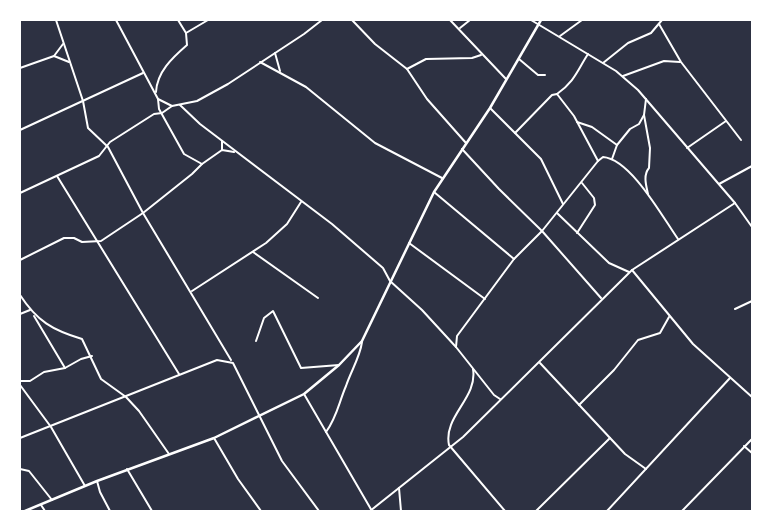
<svg xmlns="http://www.w3.org/2000/svg" width="772" height="531" font-family="'Roboto Serif',serif">
	<rect width="100%" height="100%" fill="#2d3142"/>
	<g fill="none" stroke-linecap="round" stroke-linejoin="round">
		<g stroke="#fff" stroke-width="2">
			<path d="M56,20L83,101L88,128L108,147L143,213L231,360"/>
			<path d="M116,20L158,99L172,106L197,101L228,84L304,34L322,20"/>
			<path d="M178,20L186,33L208,20"/>
			<path d="M352,20L375,44L407,69L427,99L466,143"/>
			<path d="M450,20L506,79"/>
			<path d="M531,20L616,71L638,90L735,203L752,227"/>
			<path d="M659,24L681,62L741,140"/>
			<path d="M460,28L470,20"/>
			<path d="M560,36L582,20"/>
			<path d="M275,53L280,71"/>
			<path d="M54,56L69,62"/>
			<path d="M519,59L538,75H545"/>
			<path d="M260,62L306,87L375,143L442,178"/>
			<path d="M603,63L628,43L651,33L662,20"/>
			<path d="M20,68L54,56L63,44"/>
			<path d="M407,69L426,59L472,58L481,55"/>
			<path d="M623,76L664,61L680,62"/>
			<path d="M156,92C157,72 172,58 187,45L186,33"/>
			<path d="M557,94C575,81 577,71 588,54"/>
			<path d="M158,99L159,109L184,154L202,164"/>
			<path d="M180,105L200,124L332,224L383,268L390,281L422,310L456,347L494,395L500,399"/>
			<path d="M490,108L541,159L563,204"/>
			<path d="M644,115L650,148L649,168C643,175 646,185 648,194"/>
			<path d="M577,122L592,127L617,145"/>
			<path d="M20,130L143,73"/>
			<path d="M515,133L552,95L557,94L574,116L598,161"/>
			<path d="M222,141V150"/>
			<path d="M687,148L726,121"/>
			<path d="M462,149L499,189L542,231L601,298"/>
			<path d="M612,159L617,145L630,129L639,124L644,115L646,99"/>
			<path d="M57,176L179,374"/>
			<path d="M719,184L752,166"/>
			<path d="M434,192L514,259"/>
			<path d="M20,193L99,156L110,142L154,114L162,113L172,106"/>
			<path d="M557,213L609,263L629,272"/>
			<path d="M577,233L595,205L594,198L582,183"/>
			<path d="M409,243L485,299"/>
			<path d="M253,252L318,298"/>
			<path d="M20,260L64,238H74L82,242L101,241L143,213L192,174L202,164L222,150L234,152"/>
			<path d="M632,270L693,344L752,397"/>
			<path d="M192,291L266,243L287,224L301,202"/>
			<path d="M20,295C37,321 52,330 82,339L101,379L126,397L139,411L169,454"/>
			<path d="M735,309L752,301"/>
			<path d="M20,314L30,310"/>
			<path d="M34,316L65,368"/>
			<path d="M256,341L264,318L273,311L301,368L339,365"/>
			<path d="M456,347L457,336L514,259L542,231L598,161L603,157C631,159 663,218 678,239"/>
			<path d="M540,363L625,454L646,469"/>
			<path d="M473,369C478,398 443,416 449,445L505,511"/>
			<path d="M20,381H30L44,372L65,368L81,359L92,356"/>
			<path d="M20,385L51,427L85,486"/>
			<path d="M304,394L372,511"/>
			<path d="M579,405L614,370L638,340L660,333L669,317"/>
			<path d="M326,432C337,417 339,402 346,386C351,371 360,357 362,342"/>
			<path d="M20,438L217,360L233,363L282,461L319,511"/>
			<path d="M214,438L238,479L261,511"/>
			<path d="M744,446L752,453"/>
			<path d="M20,469L29,471L52,500"/>
			<path d="M127,469L152,511"/>
			<path d="M97,481L100,492L110,511"/>
			<path d="M399,488L401,511"/>
			<path d="M41,505L45,511"/>
			<path d="M370,511L463,437L632,270L735,203"/>
			<path d="M536,511L610,438"/>
			<path d="M607,511L730,378"/>
			<path d="M682,511L752,439"/>
		</g>
		<path stroke="#fff" stroke-width="2.5" d="M25,511L97,481L214,438L304,394L339,365L362,341L434,192L490,108L541,20"/>
	</g>
	<rect width="772" height="531" fill="none" stroke="#ffffff" stroke-width="42"/>
</svg>
